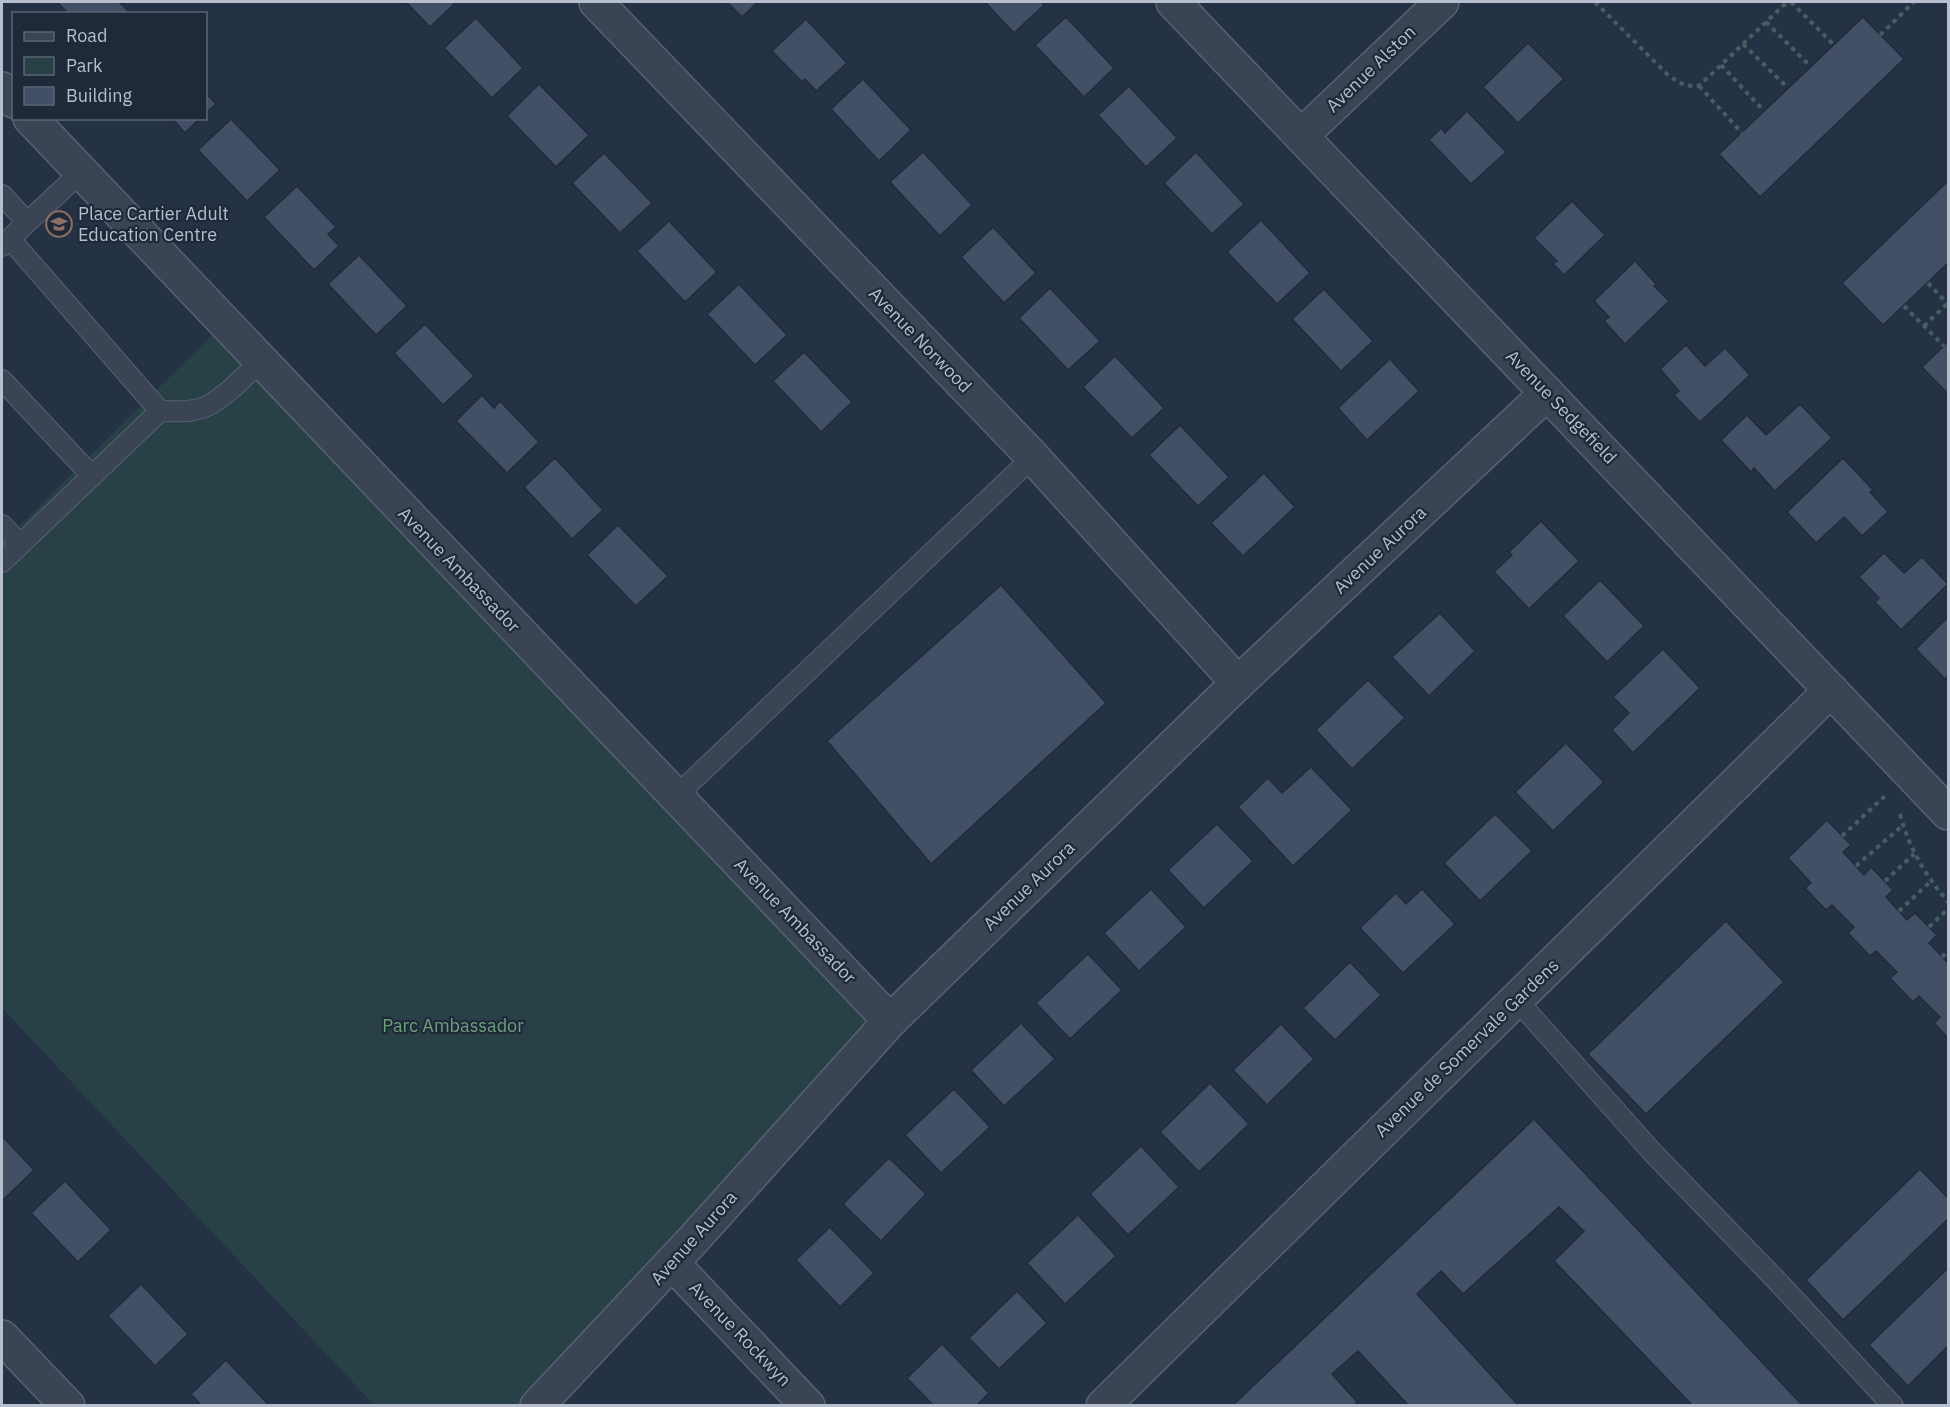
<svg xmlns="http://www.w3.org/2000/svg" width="1950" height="1407" font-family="'IBM Plex Sans',sans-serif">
	<rect width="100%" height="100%" fill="#253245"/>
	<path fill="#274146" d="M217,330L890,1021L535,1405L375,1406L2,1008V543Z"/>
	<g fill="#424f65" stroke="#202b3c" stroke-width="1.5">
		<path d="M57,2H119L128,11L125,14H69Z"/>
		<path d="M406,2H456L430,27Z"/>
		<path d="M727,2H758L742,17Z"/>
		<path d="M985,2H1041L1044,5L1014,33Z"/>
		<path d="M1066,17L1114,68L1084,97L1035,45Z"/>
		<path d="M1863,17L1904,59L1760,197L1719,154Z"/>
		<path d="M476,18L523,68L492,98L444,48Z"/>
		<path d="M806,19L847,63L816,91L805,79L802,82L772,51Z"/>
		<path d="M1528,43L1564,79L1518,123L1483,87Z"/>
		<path d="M863,79L911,130L879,161L831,109Z"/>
		<path d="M539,84L589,135L556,167L507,116Z"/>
		<path d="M1129,86L1177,138L1146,167L1098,115Z"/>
		<path d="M206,93L216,104L206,113Z"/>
		<path d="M1467,111L1506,152L1471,184L1429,140L1441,128L1445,133Z"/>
		<path d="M172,118H200L185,133Z"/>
		<path d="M231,119L280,170L247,201L198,150Z"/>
		<path d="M923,152L972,205L940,236L890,182Z"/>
		<path d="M1196,152L1244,204L1212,234L1164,183Z"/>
		<path d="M604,153L652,203L620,233L572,183Z"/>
		<path d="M1948,181V263L1883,325L1842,283Z"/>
		<path d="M297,186L336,227L328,234L339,246L314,270L264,217Z"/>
		<path d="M1572,201L1605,235L1564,275L1553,264L1557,261L1534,238Z"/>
		<path d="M1261,220L1310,273L1277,304L1227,252Z"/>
		<path d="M669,221L717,272L685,302L637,251Z"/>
		<path d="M993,227L1036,273L1004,303L961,257Z"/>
		<path d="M359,255L407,306L376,335L328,284Z"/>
		<path d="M1635,261L1657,285L1654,286L1669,301L1625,344L1604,321L1609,317L1594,301Z"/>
		<path d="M739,284L787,335L755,365L707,314Z"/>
		<path d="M1050,288L1100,341L1068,370L1019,318Z"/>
		<path d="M1324,289L1373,341L1341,371L1292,319Z"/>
		<path d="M425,324L474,376L443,405L394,353Z"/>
		<path d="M1948,342V394L1922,367Z"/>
		<path d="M1686,345L1705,366L1725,348L1750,375L1700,422L1674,395L1679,391L1660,369Z"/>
		<path d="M804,352L852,402L821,432L773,381Z"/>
		<path d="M1115,356L1164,408L1132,438L1083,387Z"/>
		<path d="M1390,359L1419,391L1367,440L1338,408Z"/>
		<path d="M482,395L494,408L500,401L539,442L507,473L456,421Z"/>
		<path d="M1800,404L1832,438L1775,491L1754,468L1751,472L1721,440L1747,415L1766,435Z"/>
		<path d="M1180,425L1229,477L1198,506L1149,455Z"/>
		<path d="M555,458L603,510L572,539L524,487Z"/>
		<path d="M1843,458L1873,490L1870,492L1888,512L1862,536L1844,517L1816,543L1787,512Z"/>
		<path d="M1264,473L1295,507L1243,556L1211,523Z"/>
		<path d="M1541,521L1579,561L1529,609L1494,572L1512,555L1509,552Z"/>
		<path d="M618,525L668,576L636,606L587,555Z"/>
		<path d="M1884,553L1904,573L1922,557L1948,584L1901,630L1875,602L1879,598L1859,577Z"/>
		<path d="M1600,580L1644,626L1607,662L1563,616Z"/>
		<path d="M1001,585L1106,703L931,864L827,741Z"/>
		<path d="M1440,613L1475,651L1429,696L1392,657Z"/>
		<path d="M1948,617V675L1945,679L1916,649Z"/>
		<path d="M1663,649L1700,688L1633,753L1612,730L1629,713L1613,697Z"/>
		<path d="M1368,680L1405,718L1352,769L1316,730Z"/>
		<path d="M1566,743L1604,782L1553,831L1515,792Z"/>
		<path d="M1311,767L1352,810L1293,866L1238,807L1268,778L1282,793Z"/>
		<path d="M1495,814L1532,851L1480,901L1444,863Z"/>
		<path d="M1827,820L1851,845L1843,852L1864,875L1871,867L1893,890L1886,897L1907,920L1915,913L1937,935L1929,943L1948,963V1038L1934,1023L1940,1017L1919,996L1913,1002L1890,978L1897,972L1876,951L1870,956L1848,933L1854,927L1832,905L1826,910L1805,888L1811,883L1788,858Z"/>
		<path d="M1217,824L1253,861L1204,908L1168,870Z"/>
		<path d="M1151,889L1186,927L1139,971L1104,933Z"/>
		<path d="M1422,889L1455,924L1403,973L1360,928L1396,893L1406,904Z"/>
		<path d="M1726,921L1784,982L1646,1114L1588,1054Z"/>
		<path d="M1088,954L1122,990L1070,1039L1036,1003Z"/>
		<path d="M1350,962L1381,995L1335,1040L1303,1008Z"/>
		<path d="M1021,1023L1055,1059L1004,1106L971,1070Z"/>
		<path d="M1281,1024L1314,1059L1267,1105L1233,1070Z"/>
		<path d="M1210,1083L1249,1124L1199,1172L1160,1132Z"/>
		<path d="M954,1089L990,1127L941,1173L905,1135Z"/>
		<path d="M1534,1119L1803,1406H1693L1554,1261L1584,1231L1559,1207L1463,1294L1441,1271L1417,1294L1519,1406H1409L1358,1351L1332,1374L1357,1402L1354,1406H1232Z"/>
		<path d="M2,1136L34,1170L2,1201Z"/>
		<path d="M1141,1146L1179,1187L1128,1235L1090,1194Z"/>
		<path d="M889,1158L926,1194L881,1241L843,1204Z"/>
		<path d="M1920,1169L1948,1198V1219L1843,1320L1806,1280Z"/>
		<path d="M65,1181L111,1230L78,1262L31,1213Z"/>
		<path d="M1078,1215L1116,1256L1065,1304L1027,1263Z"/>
		<path d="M830,1227L874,1273L840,1307L796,1260Z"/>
		<path d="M1948,1268V1346L1908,1386L1869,1345Z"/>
		<path d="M141,1284L188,1334L155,1366L108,1316Z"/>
		<path d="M1017,1291L1047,1323L999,1369L969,1338Z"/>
		<path d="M942,1344L989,1393L976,1406H934L907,1378Z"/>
		<path d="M226,1360L268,1404L267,1406H202L191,1394Z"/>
	</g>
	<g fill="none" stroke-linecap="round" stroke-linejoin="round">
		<g stroke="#586272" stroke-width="22">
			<g id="lane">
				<path d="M2,195L27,222"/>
				<path d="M2,246L81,172"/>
				<path d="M2,380L92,476"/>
				<path d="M160,411C175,411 188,413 202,408C220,403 247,374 260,361"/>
				<path d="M2,525L20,544"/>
				<path d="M2,562L160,411L10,239"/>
				<path d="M675,797L1033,457"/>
				<path d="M1516,999L1654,1154L1780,1284L1893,1406"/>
			</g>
		</g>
		<g stroke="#586272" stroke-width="36">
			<g id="street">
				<path d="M596,2L1033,457L1238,683"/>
				<path d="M1173,2L1948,813"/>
				<path d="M2,89L14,101"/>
				<path d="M30,118L890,1021"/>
				<path d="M1301,136L1442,2"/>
				<path d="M672,1263L808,1406"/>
				<path d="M2,1337L68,1406"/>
				<path d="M537,1406L693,1240L890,1021L1238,683L1547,393"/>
				<path d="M1103,1406L1831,690"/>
			</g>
		</g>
		<g stroke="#465e62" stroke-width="4" stroke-dasharray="4.5 4.5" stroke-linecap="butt">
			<path d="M1595,2L1667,74C1679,83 1685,87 1699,86L1787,2"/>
			<path d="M1791,2L1834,45"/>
			<path d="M1766,22L1810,66"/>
			<path d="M1880,35L1914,2"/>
			<path d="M1743,44L1788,88"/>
			<path d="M1721,65L1764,111"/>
			<path d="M1699,86L1742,133"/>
			<path d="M1928,283L1948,304"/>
			<path d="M1904,306L1944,346"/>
			<path d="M1924,326L1948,303"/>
			<path d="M1900,814C1909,848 1925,875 1948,902"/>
			<path d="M1842,836L1885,796"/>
			<path d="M1856,866L1903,825"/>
			<path d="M1885,881L1914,854"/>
			<path d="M1899,911L1931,881"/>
			<path d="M1929,927L1948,909"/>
			<path d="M1942,957L1948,951"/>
		</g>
		<use href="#lane" stroke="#3a4454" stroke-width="20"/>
		<use href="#street" stroke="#3a4454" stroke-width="33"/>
	</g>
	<defs>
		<g id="school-ring" transform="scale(1.35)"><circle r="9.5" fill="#1e293a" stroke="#8d6e63" stroke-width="1.5"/><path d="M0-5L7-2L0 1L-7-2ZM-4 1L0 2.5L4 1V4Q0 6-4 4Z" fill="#8d6e63"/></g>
	</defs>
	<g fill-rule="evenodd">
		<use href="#school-ring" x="59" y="224"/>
	</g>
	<g text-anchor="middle" stroke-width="4.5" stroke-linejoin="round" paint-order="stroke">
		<g font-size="18" fill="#b7bfce" stroke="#1e293a">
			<text transform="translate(1371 69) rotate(-44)" y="6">Avenue Alston</text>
			<text transform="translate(920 340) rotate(46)" y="6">Avenue Norwood</text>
			<text transform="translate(1561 407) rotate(46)" y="6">Avenue Sedgefield</text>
			<text transform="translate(1380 550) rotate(-43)" y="6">Avenue Aurora</text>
			<text transform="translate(459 570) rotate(46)" y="6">Avenue Ambassador</text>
			<text transform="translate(1029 886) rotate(-44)" y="6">Avenue Aurora</text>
			<text transform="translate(795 921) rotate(46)" y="6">Avenue Ambassador</text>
			<text transform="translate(1467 1048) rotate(-44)" y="6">Avenue de Somervale Gardens</text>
			<text transform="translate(694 1238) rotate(-48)" y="6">Avenue Aurora</text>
			<text transform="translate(740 1334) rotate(46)" y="6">Avenue Rockwyn</text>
		</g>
		<g font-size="18" fill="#b7bfce" stroke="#1e293a" text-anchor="start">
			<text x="78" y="220">Place Cartier Adult<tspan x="78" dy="21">Education Centre</tspan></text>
		</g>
		<g font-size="18" fill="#6da07a" stroke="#1e293a">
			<text x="453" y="1032">Parc Ambassador</text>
		</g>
	</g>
	<rect width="1950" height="1407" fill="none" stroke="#b7bfce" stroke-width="6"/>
	<rect x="12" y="12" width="195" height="108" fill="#1e293a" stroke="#5b6575" stroke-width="1.5"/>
	<rect x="24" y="32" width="30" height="9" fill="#3a4454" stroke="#5b6575" stroke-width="1.5"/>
	<text x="66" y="42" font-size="18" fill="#b7bfce">Road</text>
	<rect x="24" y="57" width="30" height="18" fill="#274146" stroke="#5b6575" stroke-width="1.5"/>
	<text x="66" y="72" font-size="18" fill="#b7bfce">Park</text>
	<rect x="24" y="87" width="30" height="18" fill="#424f65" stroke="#5b6575" stroke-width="1.5"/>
	<text x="66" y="102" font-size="18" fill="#b7bfce">Building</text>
</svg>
